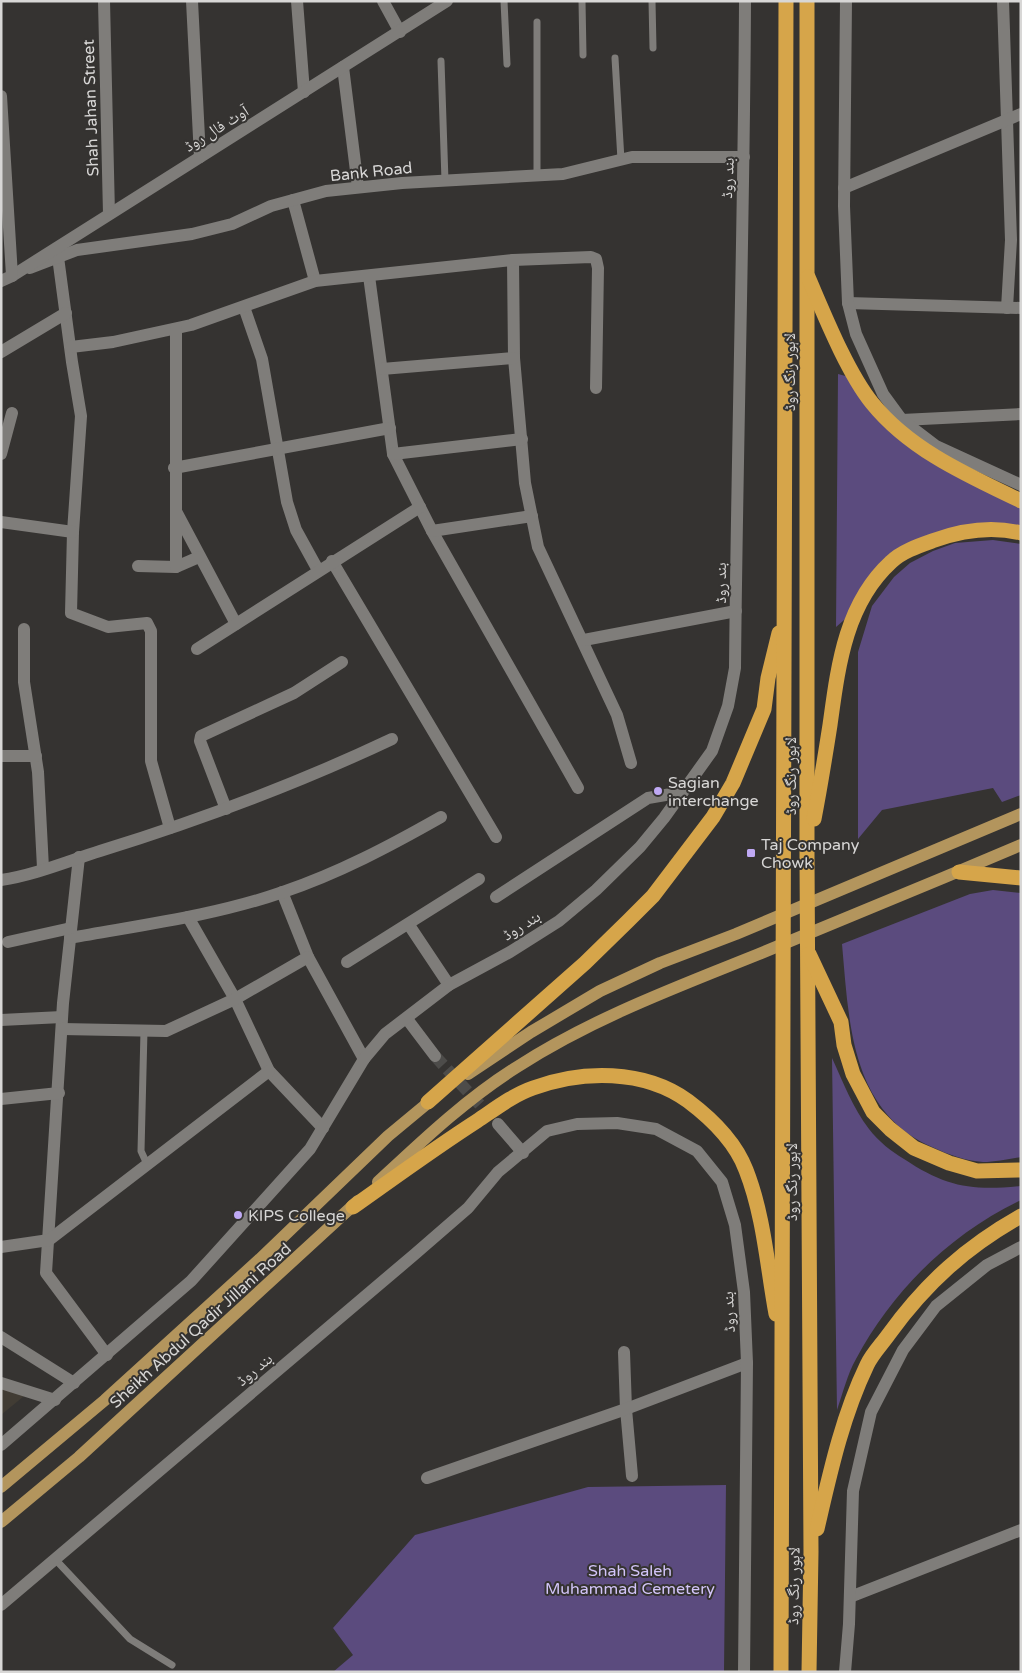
<svg xmlns="http://www.w3.org/2000/svg" width="1022" height="1673" font-family="'Varela Round','Noto Naskh Arabic',sans-serif">
	<rect width="100%" height="100%" fill="#353331"/>
	<path fill="#413c34" d="M1,1383L29,1392L1,1415Z"/>
	<g fill="#5b4b7e">
		<path d="M838,374L857,379L871,402L1021,501V532L983,529L892,560L858,608L836,627Z"/>
		<path d="M993,540L1021,544V795L1002,802L993,788L882,810L858,839V652L872,606L894,577L910,563L933,551L955,543Z"/>
		<path d="M993,890L1021,893V1157C1009,1159 995,1162 983,1162C966,1161 947,1154 932,1147C850,1111 849,1021 842,944L970,894Z"/>
		<path d="M832,1058C843,1082 853,1108 869,1129C879,1142 891,1151 904,1159C946,1187 972,1191 1021,1186V1200C950,1234 893,1290 856,1359C847,1375 843,1393 837,1410Z"/>
		<path d="M726,1485L724,1672H333L353,1655L333,1628L415,1535L588,1487Z"/>
	</g>
	<g fill="none" stroke-linecap="round" stroke-linejoin="round">
		<path stroke="#4d4c4a" stroke-width="12" stroke-dasharray="12 6" stroke-linecap="butt" d="M435,1056L494,1120"/>
		<g stroke="#7f7d7a" stroke-width="7">
			<path d="M504,1L507,64"/>
			<path d="M582,1L583,55"/>
			<path d="M652,1L653,48"/>
			<path d="M615,58L621,160"/>
			<path d="M441,61L445,181"/>
			<path d="M537,175V22"/>
			<path d="M144,1031L141,1151L147,1164"/>
			<path d="M54,1558L130,1639L172,1665"/>
		</g>
		<g stroke="#7f7d7a" stroke-width="12">
			<path d="M104,1L109,214"/>
			<path d="M192,1L200,157"/>
			<path d="M297,1L304,92"/>
			<path d="M383,1L400,32"/>
			<path d="M1003,1L1011,240L1007,308"/>
			<path d="M343,67L358,187"/>
			<path d="M844,188L1021,114"/>
			<path d="M293,200L315,281"/>
			<path d="M58,257L72,362L81,416L73,532L71,613L108,627L147,623L151,631V761L170,828"/>
			<path d="M513,260L514,358L525,483L538,547L617,715L631,763"/>
			<path d="M30,268L77,250L192,234L232,224L271,206L326,191L402,183L563,174L632,157H744"/>
			<path d="M369,276L393,454L432,531L578,788"/>
			<path d="M848,303L1021,308"/>
			<path d="M244,307L262,359L287,502L296,530L318,570"/>
			<path d="M71,347L113,342L191,325L315,281L513,260L591,257L596,259L598,268L596,388"/>
			<path d="M1,352L66,313"/>
			<path d="M382,369L514,358"/>
			<path d="M902,420L1021,414"/>
			<path d="M1,454L12,413"/>
			<path d="M393,454L522,439"/>
			<path d="M174,468L390,428"/>
			<path d="M177,513L236,624"/>
			<path d="M1,522L73,532"/>
			<path d="M432,531L532,516"/>
			<path d="M332,561L496,837"/>
			<path d="M138,566L176,567L199,557"/>
			<path d="M176,567V329"/>
			<path d="M24,629V682L38,772L43,868"/>
			<path d="M584,640L736,611"/>
			<path d="M197,649L420,507"/>
			<path d="M1,756H36"/>
			<path d="M226,809L200,741L201,736L294,693L342,662"/>
			<path d="M79,857L63,1003L46,1273L107,1355"/>
			<path d="M1,880C35,875 68,861 100,851C200,820 297,784 392,739"/>
			<path d="M282,892L308,957L364,1059"/>
			<path d="M496,897L648,798L683,792"/>
			<path d="M188,917L235,999L269,1071L323,1128"/>
			<path d="M409,925L449,985"/>
			<path d="M70,938C141,925 214,916 283,892C339,873 390,846 441,817"/>
			<path d="M8,942L71,928"/>
			<path d="M347,962L479,879"/>
			<path d="M1,1020L62,1017"/>
			<path d="M62,1029L166,1031L235,999L308,957"/>
			<path d="M1,1099L59,1093"/>
			<path d="M1,1247L49,1240L269,1071"/>
			<path d="M1,1337L74,1383"/>
			<path d="M624,1352L626,1409L632,1476"/>
			<path d="M1,1383L55,1400"/>
			<path d="M427,1478L626,1409L747,1363"/>
			<path d="M850,1597L1021,1530"/>
		</g>
		<g stroke="#7f7d7a" stroke-width="12">
			<path d="M12,276L447,1"/>
			<path d="M407,1019L435,1056"/>
			<path d="M498,1124L523,1153"/>
		</g>
		<g stroke="#7f7d7a" stroke-width="12">
			<path d="M846,1L844,206L848,303L856,334L883,394L902,420L936,446L1021,485"/>
			<path d="M1,96L12,276L1,281"/>
			<path d="M1,1445L191,1281L310,1149L364,1059L385,1034L449,985L510,952L559,921L596,890L640,847L664,818L712,751L728,706L735,668C737,446 744,224 745,1"/>
			<path d="M1,1605L415,1254L468,1208L498,1172L547,1131L577,1124L617,1123L656,1129L697,1151L722,1182L735,1225L744,1292L747,1363L744,1672"/>
			<path d="M845,1672L849,1624L853,1491L871,1412L903,1350L936,1306L987,1265L1021,1247"/>
		</g>
		<g stroke="#b3955d" stroke-width="12">
			<path d="M468,1074L531,1032L600,991L660,963L736,934L1021,814"/>
			<path d="M378,1182C422,1141 466,1099 517,1067C593,1018 677,987 759,954C847,918 934,882 1021,845"/>
			<path d="M1,1487L105,1400L260,1259L388,1136L435,1097"/>
			<path d="M1,1522L79,1457L358,1201"/>
		</g>
		<g stroke="#d6a54a" stroke-width="15">
			<path d="M807,1V858L811,1552L809,1672"/>
			<path d="M808,277C824,314 847,372 872,403C910,450 967,475 1021,501"/>
			<path d="M814,819C820,788 825,757 830,725C838,667 845,604 891,562C902,551 921,545 935,540C963,530 992,526 1021,533"/>
			<path d="M959,872L1021,878"/>
			<path d="M809,954L841,1022L844,1045L853,1074L873,1112L890,1129L914,1148L949,1163L977,1171L1021,1170"/>
			<path d="M428,1102L585,963L628,921L653,896L713,817L733,783L764,709L768,678L779,633"/>
			<path d="M353,1207C394,1178 435,1148 477,1121C495,1109 513,1095 533,1088C582,1070 644,1069 688,1101C712,1119 735,1141 746,1170C764,1216 767,1265 776,1314"/>
			<path d="M817,1529C830,1473 842,1417 867,1365C872,1354 882,1344 889,1334C926,1283 966,1247 1021,1216"/>
			<path d="M781,1672L786,1"/>
		</g>
	</g>
	<g fill="#bfa9f4" stroke="#353331" stroke-width="2">
		<circle cx="658" cy="791" r="5"/>
		<rect x="746" y="848" width="10" height="10" rx="2.5"/>
		<circle cx="238" cy="1215" r="5"/>
	</g>
	<g text-anchor="middle" stroke-width="4" stroke-linejoin="round" paint-order="stroke">
		<g font-size="16" fill="#d8d7d6" stroke="#353331">
			<text transform="translate(90 108) rotate(-92)" y="6">Shah Jahan Street</text>
			<text transform="translate(216 128) rotate(-32)" y="6">آوٹ فال روڈ</text>
			<text transform="translate(371 171) rotate(-6)" y="6">Bank Road</text>
			<text transform="translate(727 178) rotate(-87)" y="6">بند روڈ</text>
			<text transform="translate(789 372) rotate(-90)" y="6">لاہور رنگ روڈ</text>
			<text transform="translate(720 583) rotate(-90)" y="6">بند روڈ</text>
			<text transform="translate(790 776) rotate(-90)" y="6">لاہور رنگ روڈ</text>
			<text transform="translate(521 925) rotate(-32)" y="6">بند روڈ</text>
			<text transform="translate(791 1182) rotate(-90)" y="6">لاہور رنگ روڈ</text>
			<text transform="translate(728 1312) rotate(-93)" y="6">بند روڈ</text>
			<text transform="translate(200 1325) rotate(-42)" y="6">Sheikh Abdul Qadir Jillani Road</text>
			<text transform="translate(254 1369) rotate(-40)" y="6">بند روڈ</text>
			<text transform="translate(793 1586) rotate(-89)" y="6">لاہور رنگ روڈ</text>
		</g>
		<g font-size="16" fill="#d8d7d6" stroke="#353331" text-anchor="start">
			<text x="668" y="788">Sagian<tspan x="668" dy="18">interchange</tspan></text>
			<text x="761" y="850">Taj Company<tspan x="761" dy="18">Chowk</tspan></text>
			<text x="248" y="1221">KIPS College</text>
		</g>
		<g font-size="16" fill="#d2c4f8" stroke="#353331">
			<text x="630" y="1576">Shah Saleh<tspan x="630" dy="18">Muhammad Cemetery</tspan></text>
		</g>
	</g>
	<rect width="1022" height="1673" fill="none" stroke="#d8d7d6" stroke-width="5"/>
</svg>
